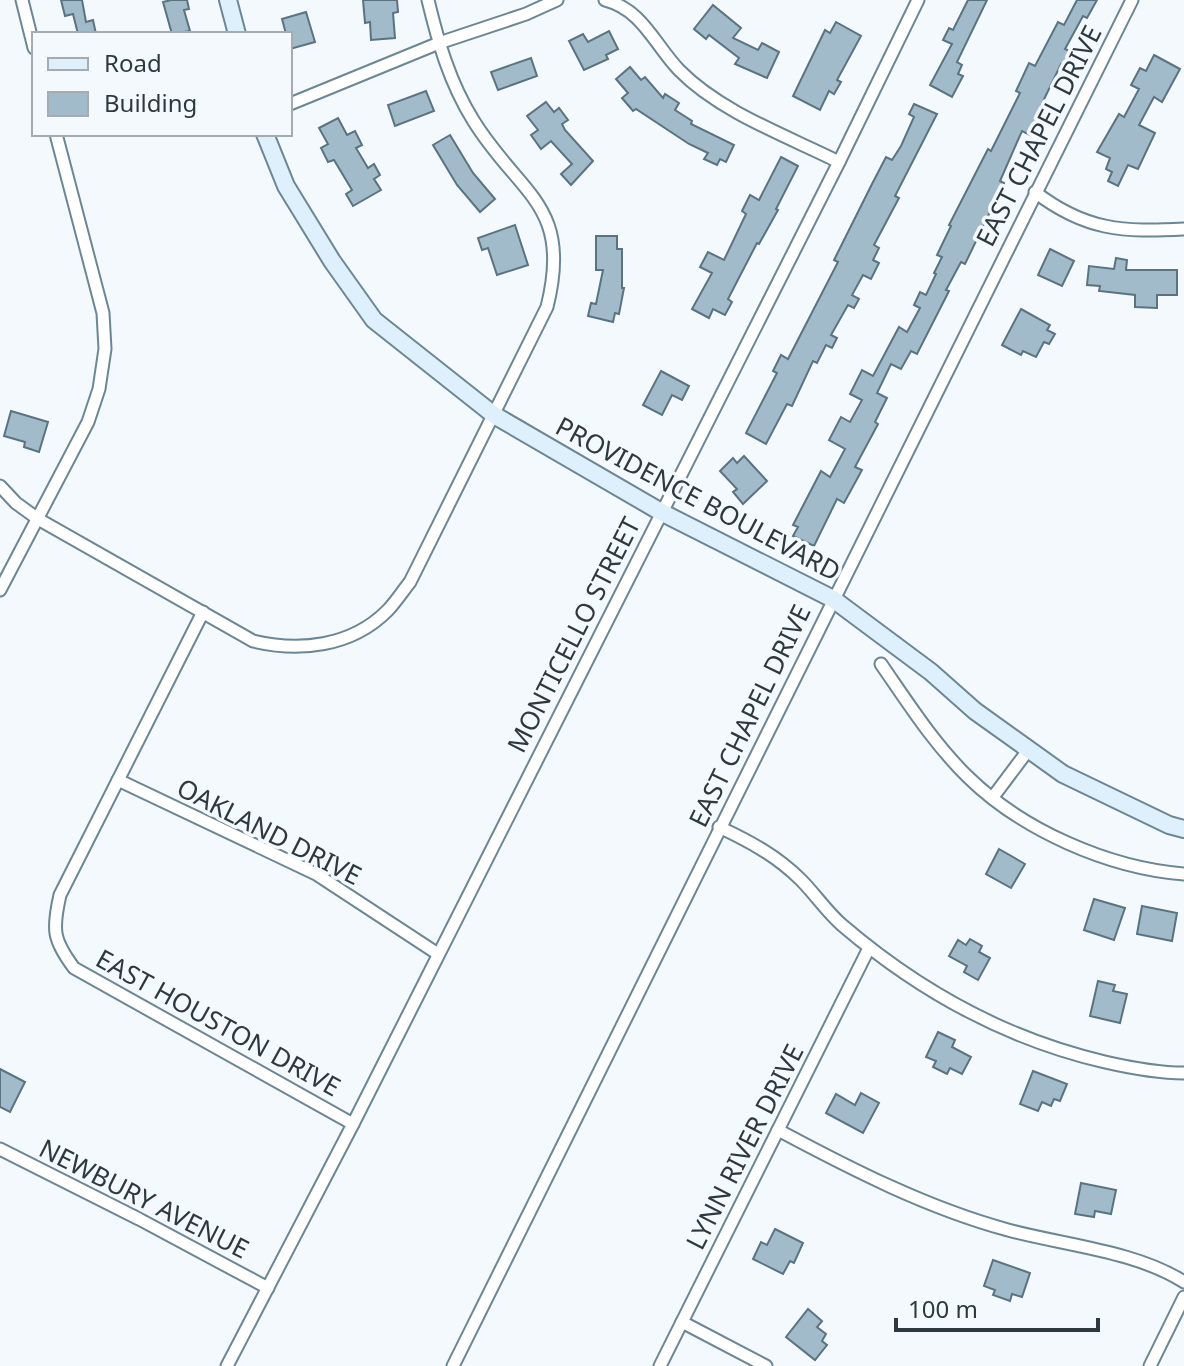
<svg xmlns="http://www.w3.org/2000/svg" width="1184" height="1366" font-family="'Noto Sans',sans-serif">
	<rect width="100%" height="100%" fill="#f3f9fc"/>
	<g fill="#a1bbcb" stroke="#5a7381" stroke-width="2">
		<path d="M61,0H82L86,22L93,20L96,34H78L73,14L65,16Z"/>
		<path d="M171,0H187L189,9L184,10L190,31L172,34L163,2Z"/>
		<path d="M363,0H397L398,12L393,13L395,38L371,40L370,22L365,23Z"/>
		<path d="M968,0H987L957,62L962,65L958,74L963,76L952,97L930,85L952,44L943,40L949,28L953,30Z"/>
		<path d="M1077,0H1097L1087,18L1083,16L1065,49L1072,52L1065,66L1061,64L1036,116L1039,117L1030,135L1022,131L1000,181L1004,183L965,264L961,262L946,290L949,291L917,354L911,351L901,369L891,364L877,393L887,398L875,422L878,424L855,467L862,470L844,503L837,499L814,546L793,536L798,527L793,525L821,471L830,477L845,449L829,440L841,417L850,422L862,400L850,394L862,370L873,376L899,327L907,332L920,308L914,305L920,292L926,295L936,274L934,273L942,257L937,255L951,226L949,225L988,149L991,151L1020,93L1016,91L1029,63L1035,66L1058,22L1064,25Z"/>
		<path d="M713,5L741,28L733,38L758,50L762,43L779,52L767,78L735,64L739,58L709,35L706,39L694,29Z"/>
		<path d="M306,12L315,42L290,49V34H286L282,19Z"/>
		<path d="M836,22L861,36L837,80L841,82L834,94L829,91L820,110L793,96L825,30L830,33Z"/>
		<path d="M609,31L618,49L606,55L608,59L584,70L569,41L583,34L588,42Z"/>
		<path d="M1154,55L1180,69L1162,102L1154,97L1139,125L1155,133L1138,169L1128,165L1118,186L1108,181L1112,172L1106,169L1110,158L1097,152L1119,114L1124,117L1139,89L1131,85L1140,68L1146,71Z"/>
		<path d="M531,58L537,76L498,90L491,72Z"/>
		<path d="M630,67L641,80L645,77L663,98L665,94L679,103L675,110L692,121L691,124L734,145L726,162L720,159L717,165L704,159L708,153L689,144L636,109L633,111L622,98L628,93L616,79Z"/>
		<path d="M426,91L434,111L395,126L388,105Z"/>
		<path d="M546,102L554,112L559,108L568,120L562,124L565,130L593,161L571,185L561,174L572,164L551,141L541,149L531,135L538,130L527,116Z"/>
		<path d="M914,104L937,114L895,196L899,198L874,245L879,248L873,260L879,263L871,279L863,275L852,295L859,299L854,308L848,305L831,335L837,338L832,348L826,345L817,363L813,361L792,406L787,404L766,444L746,433L777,373L773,371L781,355L788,359L838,262L834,260L872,184L886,157L892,160L901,146L914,117L909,114Z"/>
		<path d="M338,118L347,135L355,131L362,145L356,148L368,168L374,164L380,175L374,179L381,190L353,206L346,194L352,190L334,160L328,162L321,148L328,144L319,128Z"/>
		<path d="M450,135L473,173L495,199L480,212L457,185L433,145Z"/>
		<path d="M781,157L798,166L776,209L778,210L759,244L757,243L728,299L732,302L725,315L713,309L709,318L692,309L712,273L700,267L708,252L724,260L746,214L742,211L750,195L759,200Z"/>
		<path d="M515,225L528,265L497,275L488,248L482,250L478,238Z"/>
		<path d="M596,236H617V249H622V288H624L619,314L615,313L613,322L588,316L591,303L596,304L603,270H596Z"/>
		<path d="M1050,249L1074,261L1062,286L1038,275Z"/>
		<path d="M1116,258L1127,260L1126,270H1177V295H1157V308L1135,307V295L1099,291L1100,286L1087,285L1089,266L1114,269Z"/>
		<path d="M1021,309L1050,325L1047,330L1055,334L1049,344L1044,342L1036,357L1023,351L1021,355L1002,345Z"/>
		<path d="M661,371L689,386L682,400L672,395L662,415L643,405Z"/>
		<path d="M11,411L48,422L39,452L24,447L25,442L4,436Z"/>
		<path d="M744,456L767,481L743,504L733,492L737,489L720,471L733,458L737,463Z"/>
		<path d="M999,849L1025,864L1011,888L986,874Z"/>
		<path d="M1094,899L1125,908L1114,940L1084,930Z"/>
		<path d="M1142,906L1177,913L1172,941L1137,934Z"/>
		<path d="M970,939L982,946L979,952L990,958L978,980L964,972L967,966L949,956L958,940L966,945Z"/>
		<path d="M1098,981L1115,985L1113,991L1127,994L1120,1023L1090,1016Z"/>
		<path d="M938,1032L955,1040L952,1047L971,1057L962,1074L950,1068L947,1074L933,1067L936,1061L926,1057Z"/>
		<path d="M0,1069L25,1082L10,1112L0,1107Z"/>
		<path d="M1033,1071L1067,1084L1060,1101L1054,1099L1051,1106L1042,1102L1038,1111L1020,1104Z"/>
		<path d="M861,1093L879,1103L863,1133L826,1113L836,1094L855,1105Z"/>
		<path d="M1081,1183L1116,1190L1111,1214L1095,1211L1094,1217L1075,1214Z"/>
		<path d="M775,1229L803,1243L794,1263L790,1261L783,1274L753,1259L761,1242L767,1245Z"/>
		<path d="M993,1260L1030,1273L1022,1297L1012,1294L1010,1301L993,1295L995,1290L984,1286Z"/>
		<path d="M808,1309L822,1321L817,1327L826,1334L822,1341L827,1345L815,1360L786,1337Z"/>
	</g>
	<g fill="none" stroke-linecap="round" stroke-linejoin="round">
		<g stroke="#6d8695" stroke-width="15">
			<g id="street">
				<path d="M22,0L34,48"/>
				<path d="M605,0C643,10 654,44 679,70C720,112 787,136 839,162"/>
				<path d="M290,104L439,43L526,14L557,0"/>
				<path d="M1035,192C1086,231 1123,232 1184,229"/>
				<path d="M0,486L16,503L38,519L253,641C299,652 351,647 387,611C395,603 402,592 410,582L547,307C573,204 519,195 473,120C450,83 438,42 428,0"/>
				<path d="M0,590L88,422L99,389L105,349L103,313L56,134"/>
				<path d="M203,612L60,895C52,930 53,940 74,968L353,1124"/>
				<path d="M881,664C908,703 934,744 968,777C1022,830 1108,868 1184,874"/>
				<path d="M118,780L316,874L438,954"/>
				<path d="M993,797L1029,749"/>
				<path d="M719,827C749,841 777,856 801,880C815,894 827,912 842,925C919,991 1006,1039 1105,1062C1131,1068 1158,1073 1184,1073"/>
				<path d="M778,1130C851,1169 927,1208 1008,1230C1063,1245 1136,1251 1184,1282"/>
				<path d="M0,1149L139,1219L268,1288"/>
				<path d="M682,1322L766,1366"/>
				<path d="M227,1366L353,1124L839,162L918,0"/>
				<path d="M453,1366L1132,0"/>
				<path d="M660,1366L869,948"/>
				<path d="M1150,1366L1184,1297"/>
			</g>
		</g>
		<g stroke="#6d8695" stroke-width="20">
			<g id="secondary">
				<path d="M228,0L237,34"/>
				<path d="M265,134L286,186L332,261L374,320L494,415L661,512L833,599L931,672L975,711L1063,774L1169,825L1184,829"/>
			</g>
		</g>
		<use href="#street" stroke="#fff" stroke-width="11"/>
		<use href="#secondary" stroke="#ddf0fb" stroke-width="16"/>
	</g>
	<g text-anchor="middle" stroke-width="7" stroke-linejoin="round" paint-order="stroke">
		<g font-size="26" fill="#2e393f" stroke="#f3f9fc">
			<text transform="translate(1039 136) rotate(-63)" y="9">EAST CHAPEL DRIVE</text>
			<text transform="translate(698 499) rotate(28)" y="9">PROVIDENCE BOULEVARD</text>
			<text transform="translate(574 635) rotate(-63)" y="9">MONTICELLO STREET</text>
			<text transform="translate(750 716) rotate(-64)" y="9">EAST CHAPEL DRIVE</text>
			<text transform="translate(269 832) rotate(27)" y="9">OAKLAND DRIVE</text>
			<text transform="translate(218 1023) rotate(29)" y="9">EAST HOUSTON DRIVE</text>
			<text transform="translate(745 1147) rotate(-63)" y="9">LYNN RIVER DRIVE</text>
			<text transform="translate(144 1199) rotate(27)" y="9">NEWBURY AVENUE</text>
		</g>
	</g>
	<rect x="32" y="32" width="260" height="104" fill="#f3f9fc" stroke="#a4acb0" stroke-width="2"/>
	<rect x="48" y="58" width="40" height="12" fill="#ddf0fb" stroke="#a4acb0" stroke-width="2"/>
	<text x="104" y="72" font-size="24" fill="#2e393f">Road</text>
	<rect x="48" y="92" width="40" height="24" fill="#a1bbcb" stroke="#a4acb0" stroke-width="2"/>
	<text x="104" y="112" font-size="24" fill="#2e393f">Building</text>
	<path d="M896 1318v12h202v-12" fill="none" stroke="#2e393f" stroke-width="4"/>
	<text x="908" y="1318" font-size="24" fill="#2e393f" stroke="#f3f9fc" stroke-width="6" paint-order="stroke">100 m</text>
</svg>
